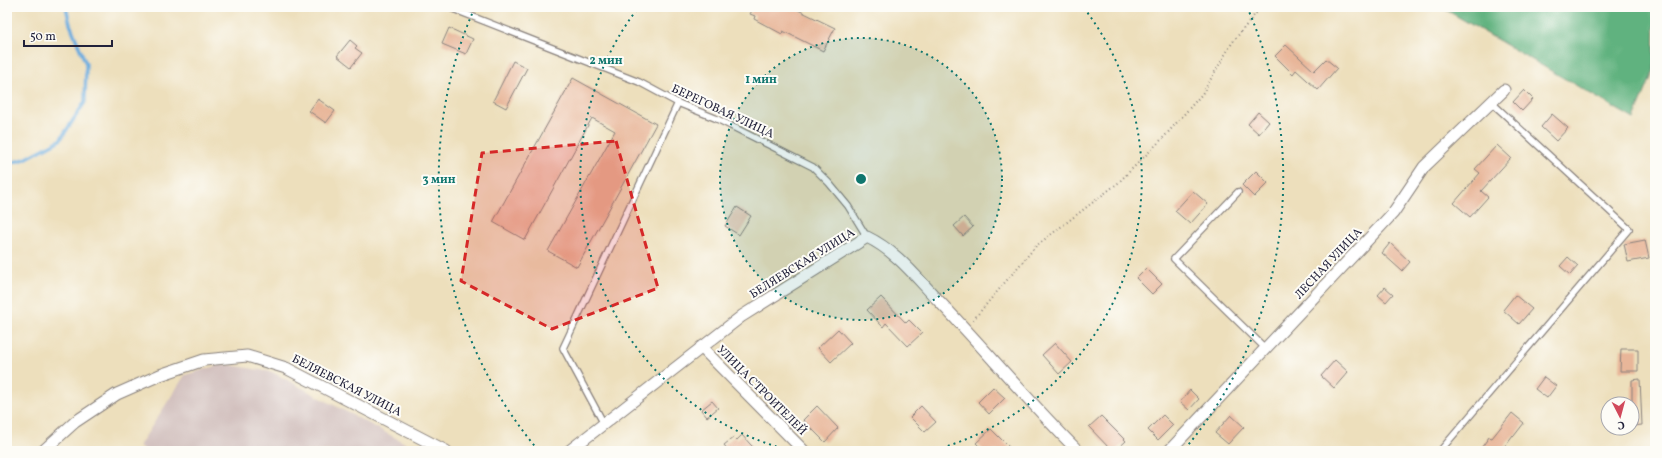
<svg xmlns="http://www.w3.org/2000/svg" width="1662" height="458" font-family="Vollkorn,serif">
	<rect width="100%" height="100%" fill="#fdfcf7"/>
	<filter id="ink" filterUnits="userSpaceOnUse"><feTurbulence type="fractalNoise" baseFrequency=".025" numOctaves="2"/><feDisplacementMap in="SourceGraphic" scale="8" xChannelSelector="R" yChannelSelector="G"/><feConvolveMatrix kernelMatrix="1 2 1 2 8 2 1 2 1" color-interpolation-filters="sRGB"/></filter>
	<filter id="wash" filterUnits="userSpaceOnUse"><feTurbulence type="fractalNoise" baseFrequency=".012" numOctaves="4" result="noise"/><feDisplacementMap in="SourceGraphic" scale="16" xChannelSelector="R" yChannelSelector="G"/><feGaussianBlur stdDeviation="0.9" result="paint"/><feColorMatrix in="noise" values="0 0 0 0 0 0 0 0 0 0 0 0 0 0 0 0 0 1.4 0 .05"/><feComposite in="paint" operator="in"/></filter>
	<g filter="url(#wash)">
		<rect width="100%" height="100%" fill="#eddfbc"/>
		<path fill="#d1bfbd" d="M224,364L272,372L420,451H146L139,446L185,375Z"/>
		<path fill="#60b27f" stroke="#416a5d" d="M1441,7H1655L1654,70L1634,119Z"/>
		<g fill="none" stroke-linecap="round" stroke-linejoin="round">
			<path stroke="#6aacde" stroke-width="3.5" d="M7,164L25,159L60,140L85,102L86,64L70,24L66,7"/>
		</g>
		<g id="blocks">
			<g fill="#e8b699">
				<path d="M754,7H800L798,10L835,28L823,51L783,31L782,34L754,19L755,16L750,14Z"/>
				<path d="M449,28L473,39L466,54L442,44Z"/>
				<path d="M350,40L357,46L355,48L362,53L351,67L337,56Z"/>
				<path d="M1286,45L1314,71L1326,59L1337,68L1318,90L1296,70L1293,74L1275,56Z"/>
				<path d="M513,61L527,68L506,108L493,101Z"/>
				<path d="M573,78L656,124L577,267L548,251L615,131L592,118L525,240L493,222Z"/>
				<path d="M1524,90L1533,99L1522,111L1513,102Z"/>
				<path d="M318,99L335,111L326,123L309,111Z"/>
				<path d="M1258,112L1269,122L1259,134L1248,124Z"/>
				<path d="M1552,114L1568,128L1556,141L1541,127Z"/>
				<path d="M1497,145L1511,158L1481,191L1488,197L1470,217L1454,203L1480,173L1475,169Z"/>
				<path d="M1256,171L1268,183L1254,197L1242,185Z"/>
				<path d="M1193,191L1208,204L1190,224L1175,211Z"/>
				<path d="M737,207L751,216L739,235L725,226Z"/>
				<path d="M964,217L973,227L963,236L954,226Z"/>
				<path d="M1645,240L1649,258L1628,262L1624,244Z"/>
				<path d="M1390,243L1410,262L1402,271L1382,253Z"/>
				<path d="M1568,257L1578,266L1570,275L1560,266Z"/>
				<path d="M1146,268L1162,284L1152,294L1136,278Z"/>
				<path d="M1385,287L1393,294L1386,302L1378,295Z"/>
				<path d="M1515,295L1532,309L1519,324L1503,310Z"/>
				<path d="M881,297L906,323L909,320L922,333L908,346L886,323L883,327L867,310Z"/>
				<path d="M838,329L851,343L831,362L818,348Z"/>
				<path d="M1055,343L1072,362L1059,374L1042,355Z"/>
				<path d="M1621,349H1638V371H1620Z"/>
				<path d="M1335,360L1348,372L1334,388L1321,376Z"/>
				<path d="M1544,377L1556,386L1547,398L1535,389Z"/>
				<path d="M1640,379L1642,425L1632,426V380Z"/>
				<path d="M993,387L1005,398L989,414L978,402Z"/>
				<path d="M1190,390L1199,399L1189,410L1180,402Z"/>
				<path d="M712,401L718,408L707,417L701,410Z"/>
				<path d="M817,406L838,428L825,442L803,420Z"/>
				<path d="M921,406L936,422L925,432L910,417Z"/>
				<path d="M1512,413L1524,423L1514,436L1513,435L1501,451H1479L1489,437L1492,438Z"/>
				<path d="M1163,415L1173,425L1158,440L1148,430Z"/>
				<path d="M1231,415L1244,427L1228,444L1215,433Z"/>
				<path d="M1101,416L1126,441L1115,451H1112L1089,427Z"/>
				<path d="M991,429L1013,451H984L976,443Z"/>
				<path d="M742,435L750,444L757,451H729L724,445L734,437L737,440Z"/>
			</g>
		</g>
	</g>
	<g filter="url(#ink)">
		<use href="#blocks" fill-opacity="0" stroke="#88807c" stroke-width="1"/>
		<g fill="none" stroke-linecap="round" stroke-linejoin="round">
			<g stroke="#88807c" stroke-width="8">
				<g id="lane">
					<path d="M448,7L639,82L678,103L715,118L813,167L829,183L848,206L867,237"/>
					<path d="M1238,192L1174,259L1265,348"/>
					<path d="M604,424L563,348L678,103"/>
					<path d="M1440,451L1629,229L1491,102"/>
				</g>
			</g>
			<g stroke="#88807c" stroke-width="13">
				<g id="street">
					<path d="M701,347L804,451"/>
					<path d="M43,451L75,422L117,394L160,375L204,360L247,356L286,368L446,451"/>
					<path d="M569,451L742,316L867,237C896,251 915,276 937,299C985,349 1029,402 1078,451"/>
					<path d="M1169,451L1393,213L1424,167L1504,90"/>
				</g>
			</g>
			<path stroke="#88807c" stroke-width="2" stroke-dasharray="1 3" stroke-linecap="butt" d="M973,320L1036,246L1118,183L1164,137L1202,94L1232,43L1261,7"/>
			<use href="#lane" stroke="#fff" stroke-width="5.5"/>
			<use href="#street" stroke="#fff" stroke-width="11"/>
		</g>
	</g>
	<path fill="#d62828" fill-opacity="0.2" stroke="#d62828" stroke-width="3" stroke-dasharray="8 5" stroke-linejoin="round" d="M616,141L658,288L552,329L461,281L482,153Z"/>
	<circle cx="861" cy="179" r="141" fill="#0f766e" fill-opacity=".12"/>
	<g fill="none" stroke="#0f766e" stroke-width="2" stroke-dasharray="2 4">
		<circle cx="861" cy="179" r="141"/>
		<path d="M788 450A281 281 0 0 1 638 8M1084 8A281 281 0 0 1 934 450"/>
		<path d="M538 450A422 422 0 0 1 475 7M1247 7A422 422 0 0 1 1184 450"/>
	</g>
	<g text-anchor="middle" stroke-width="4" stroke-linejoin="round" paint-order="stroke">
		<g font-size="12" fill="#22223b" stroke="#fdfcf7">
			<text transform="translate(723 111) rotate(25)" y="4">БЕРЕГОВАЯ УЛИЦА</text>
			<text transform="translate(802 263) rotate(-32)" y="4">БЕЛЯЕВСКАЯ УЛИЦА</text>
			<text transform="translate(1328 263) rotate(-47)" y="4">ЛЕСНАЯ УЛИЦА</text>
			<text transform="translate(347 385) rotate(27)" y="4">БЕЛЯЕВСКАЯ УЛИЦА</text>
			<text transform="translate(762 390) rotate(45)" y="4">УЛИЦА СТРОИТЕЛЕЙ</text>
		</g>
	</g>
	<circle cx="861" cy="179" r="6" fill="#0f766e" stroke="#fdfcf7" stroke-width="2"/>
	<g font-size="12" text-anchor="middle" font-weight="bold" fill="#0f766e" stroke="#fdfcf7" stroke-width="4" stroke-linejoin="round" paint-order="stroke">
		<text x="606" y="64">2 мин</text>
		<text x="761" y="83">1 мин</text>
		<text x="439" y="183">3 мин</text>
	</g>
	<rect width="1662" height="458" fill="none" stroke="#fdfcf7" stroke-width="24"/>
	<g transform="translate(1620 416) rotate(174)"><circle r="19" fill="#fdfcf7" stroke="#a5a5ac"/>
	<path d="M0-3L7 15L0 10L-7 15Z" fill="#d1495b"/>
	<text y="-6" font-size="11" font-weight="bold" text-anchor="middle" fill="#22223b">С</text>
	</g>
	<path d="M24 40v6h88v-6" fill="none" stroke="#22223b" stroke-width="2"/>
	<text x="30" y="40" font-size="12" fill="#22223b" stroke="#fdfcf7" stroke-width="3" paint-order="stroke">50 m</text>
</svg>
